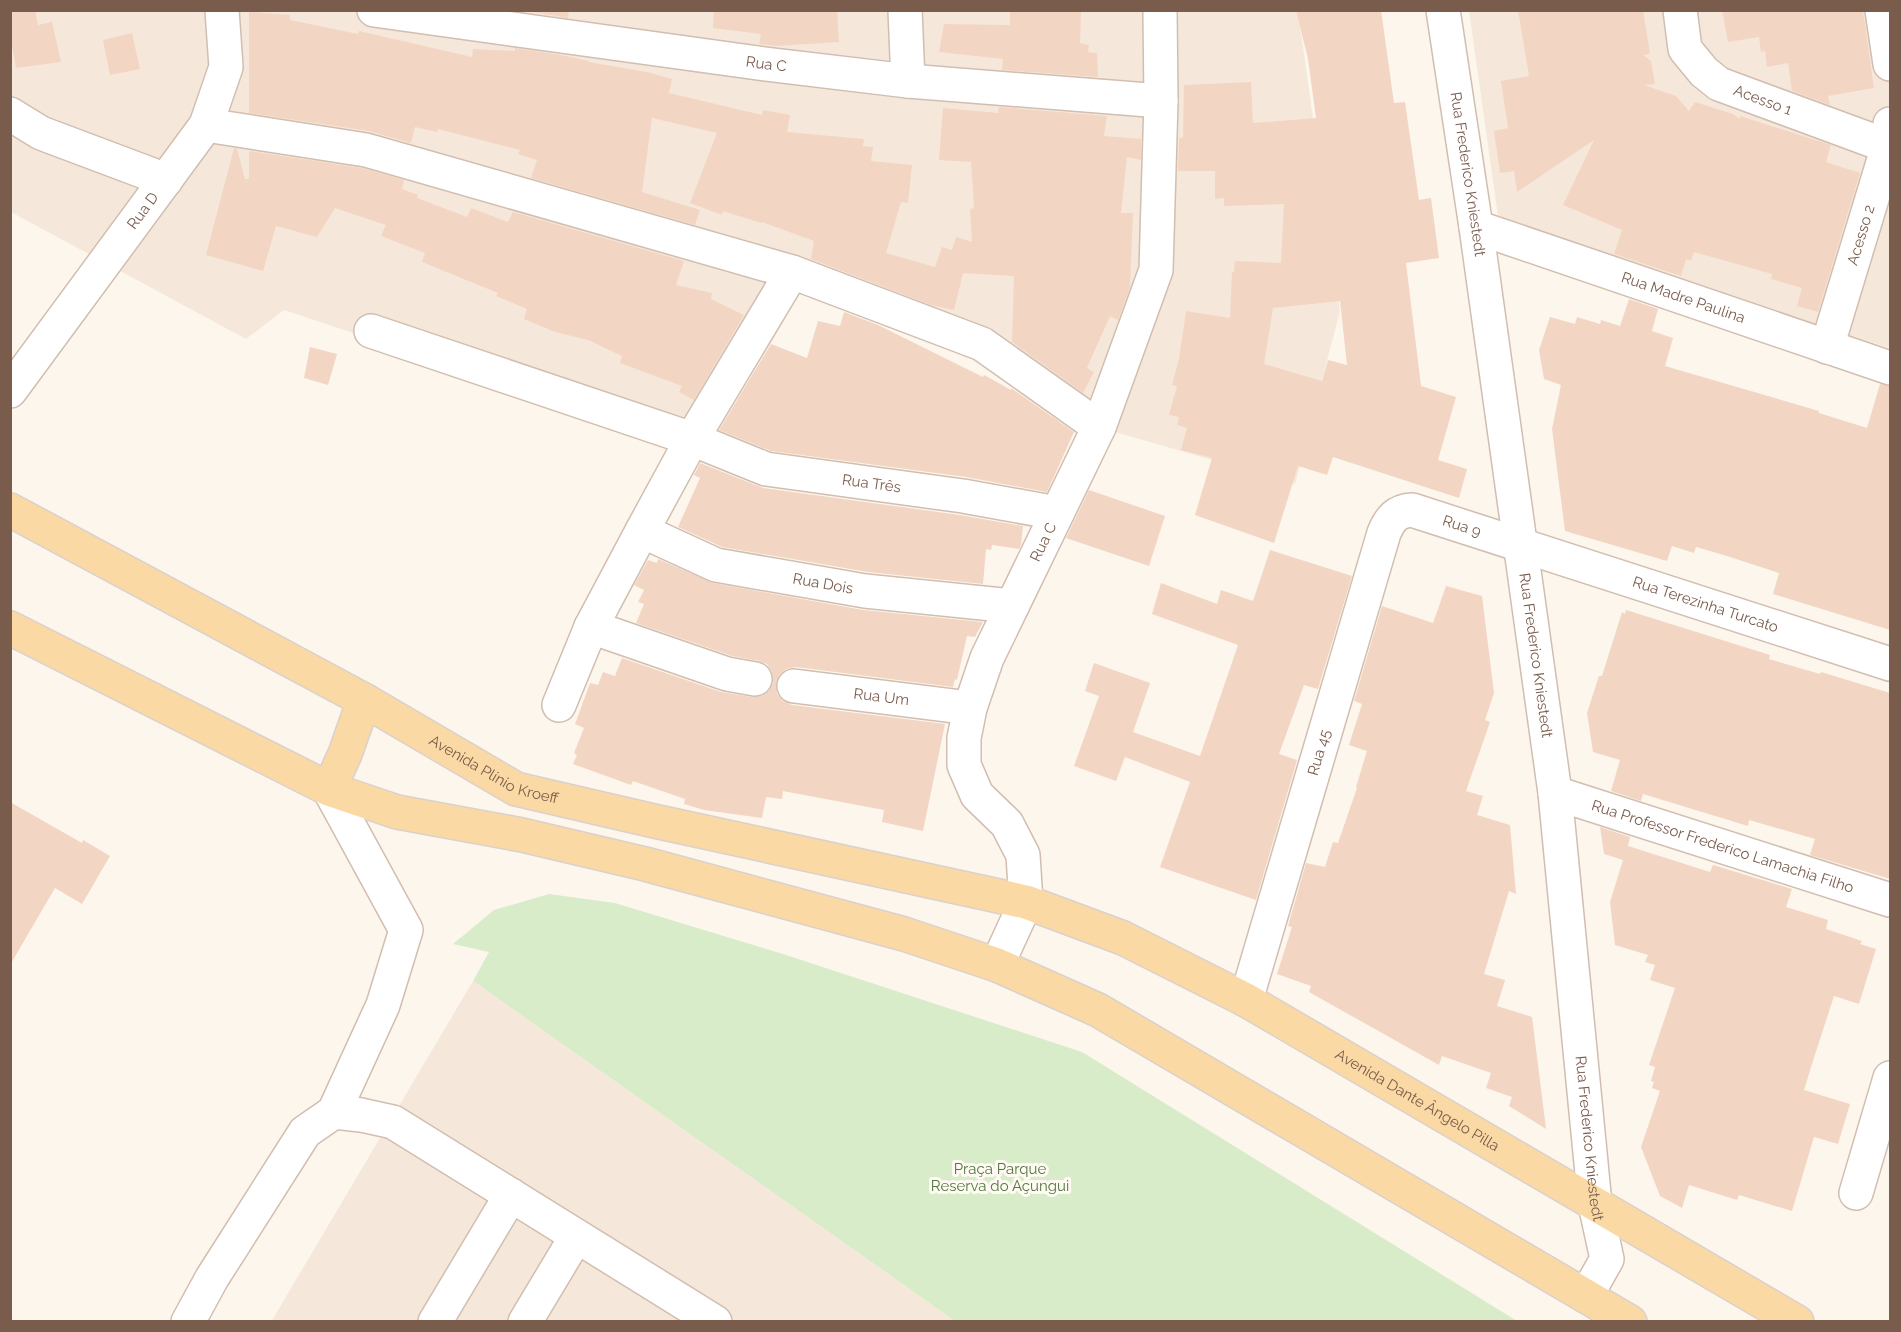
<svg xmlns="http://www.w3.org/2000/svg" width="1901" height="1332" font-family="Raleway,sans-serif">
	<rect width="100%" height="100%" fill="#fdf6ec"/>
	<g fill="#f5e8da">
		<path d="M10,11H1298L1340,311L1295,484L1115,432L987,336L788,259L683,442L284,310L246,339L11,212Z"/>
		<path d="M1469,11H1890V348L1499,223Z"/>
		<path d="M473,981L955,1321L271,1322Z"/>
	</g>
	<path fill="#d8ecc9" d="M549,894L615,903L783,954L1082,1052L1517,1321H955L473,981L489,952L453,944L494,910Z"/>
	<g fill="#f3d5c3" fill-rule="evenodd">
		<path d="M10,10H35L38,25L52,22L61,62L16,68L10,34Z"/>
		<path d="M522,10H569L568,18Z"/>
		<path d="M714,10H837L839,42L776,46L759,44L761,34L713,28Z"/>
		<path d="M1010,10H1081L1080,43L1089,45L1088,52L1097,53L1098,77L1002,70L1003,59L939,52L944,24L1010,25Z"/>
		<path d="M1296,10H1381L1394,103L1405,102L1419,200L1431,198L1439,258L1406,263L1421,386L1456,397L1438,460L1467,469L1459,498L1333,457L1327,475L1298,466L1274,543L1195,515L1212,458L1181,450L1187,428L1177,425L1179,417L1169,415L1177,386L1172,385L1179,359L1186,311L1230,318L1232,272H1234L1235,261L1281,263L1284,204L1224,206V198L1215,199V171H1178L1179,138H1183L1184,85L1251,82L1253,123L1316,118L1308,59ZM1340,301L1347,365L1328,360L1322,381L1264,364L1273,308Z"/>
		<path d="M1518,10H1643L1650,54L1643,55L1651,61L1655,84L1644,85L1676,96L1689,111L1695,102L1733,114L1740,119V116L1831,145L1826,162L1860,173L1818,312L1797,306L1802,288L1771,279L1772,274L1694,252L1691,261L1686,259L1681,276L1614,254L1622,230L1563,205L1594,140L1517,192L1514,171L1500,173L1494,131L1508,128L1501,81L1529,76Z"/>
		<path d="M1722,10H1863L1874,88L1828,96L1830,105L1792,91L1788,63L1767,67L1765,51L1761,52L1759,37L1728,42Z"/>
		<path d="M249,12L290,15V20L358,34L359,31L472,57L473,49L515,51V48L561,55L589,61L588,62L647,72L672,79L669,93L762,115L763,110L790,115L787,132L864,139L863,146L873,147L871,161L912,165L908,203L901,202L886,253L935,267L942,247L952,250L956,237L972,242L970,209L974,208L971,162L939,160L943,108L998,113L999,107L1107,116L1104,136L1141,139V160L1127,157L1121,213H1133L1130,287L1118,320L1110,316L1087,368L1094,372L1083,393L1012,342L1014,276L963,273L954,310L931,305L811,259L814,241L762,222L761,223L723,211L722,215L690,203L717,133L652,118L642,192L700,210L695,225L531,178L537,160L518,154L520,150L438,129L437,132L415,127L411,143L369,131L249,113Z"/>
		<path d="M132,33L140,69L110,75L103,40Z"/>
		<path d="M234,148L237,149L245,179H249V151L362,168L404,180L402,189L418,195L417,198L467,217L471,208L508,222L513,212L684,261L676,285L712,293L711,299L744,315L694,400L679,392L682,386L620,363L622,356L588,340L555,332L524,319L527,309L496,296L498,293L422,262L425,253L381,236L386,225L335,208L317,237L276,226L263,271L206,255Z"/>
		<path d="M1629,299L1658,309L1652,331L1673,338L1665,366L1819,411V413L1867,428L1880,384L1890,386V630L1773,594L1779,573L1727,556L1696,547L1694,553L1672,546L1667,561L1565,531L1552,429L1561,385L1544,379L1539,350L1550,317L1575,324L1577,317L1600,324L1601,320L1620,326Z"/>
		<path d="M844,312L878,325L983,377L984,375L1011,390V388L1074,432L1047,492L966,477L771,451L719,430L771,344L807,358L818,321L840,326Z"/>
		<path d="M310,347L337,354L328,385L304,378Z"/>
		<path d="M700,463L763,488L960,515L1023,526L1021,545L1019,549L992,545L991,550L986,549L983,584L868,572L722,547L678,527L700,478L694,475Z"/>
		<path d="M1089,490L1165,516L1149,566L1066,538Z"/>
		<path d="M1270,550L1352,576L1318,689L1304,685L1279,754L1297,760L1256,900L1160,867L1190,782L1125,757L1116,781L1074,766L1099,696L1085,691L1094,663L1150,683L1133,732L1200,756L1238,645L1152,614L1161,583L1217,604L1221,590L1253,601Z"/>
		<path d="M658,559L713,583L863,610L983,622L975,637L967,636L957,680L955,679L953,687L796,667L786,669L779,675L776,683L777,694L783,701L792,705L945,724L923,831L882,822L884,810L783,791L782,799L766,797L762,818L704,810L684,804L685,799L633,781L631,785L573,764L577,755L574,753L584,728L575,724L590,683L598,685L603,672L615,676L622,658L721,692L752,697L762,696L769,691L773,683L772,672L767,664L759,661L732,656L636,623L644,604L638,602L644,590L634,585L648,560L657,563Z"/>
		<path d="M1446,586L1482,596L1494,693L1485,720L1490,722L1466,791L1483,796L1477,815L1510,825L1516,894L1509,891L1484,974L1505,980L1497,1006L1532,1017L1546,1129L1509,1106L1512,1097L1486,1088L1491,1073L1442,1056L1439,1065L1309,992L1311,986L1277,974L1292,927L1288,926L1306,863L1325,867L1333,842L1338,843L1357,788L1356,787L1367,751L1349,745L1362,704L1354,701L1382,606L1433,623Z"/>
		<path d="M1626,610L1770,655L1769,659L1820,674L1821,672L1890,693V879L1810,855L1815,839L1749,820L1748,826L1643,794L1641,801L1611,791L1620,760L1593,752L1587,713L1599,676H1602L1622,612L1625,614Z"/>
		<path d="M10,802L82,843L83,840L110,856L82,904L55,888L10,965Z"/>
		<path d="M1600,827L1630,837L1628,846L1710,872L1713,865L1792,889L1786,907L1828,920L1826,929L1862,941L1860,944L1876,949L1859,1004L1834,996L1812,1064L1804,1090L1850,1104L1838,1144L1814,1137L1792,1211L1739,1195L1737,1200L1689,1185L1682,1208L1660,1196L1641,1147L1660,1091L1652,1088L1654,1082L1651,1081L1655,1067L1649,1065L1675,988L1650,980L1655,965L1645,962L1648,955L1615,945L1610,902L1623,860L1604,854Z"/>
	</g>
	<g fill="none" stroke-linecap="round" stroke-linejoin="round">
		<g stroke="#d1beb0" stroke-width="36">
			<g id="minor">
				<path id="s1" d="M374,10L765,64L908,81L1161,101"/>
				<path d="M905,10L908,81"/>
				<path id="s2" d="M1443,10L1476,227L1555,793L1595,1204L1607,1259L1586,1296"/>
				<path id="s3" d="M1680,10L1685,49L1704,72L1719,84L1890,147"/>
				<path d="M1882,10L1890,64"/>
				<path d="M10,114L41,133L166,180"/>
				<path d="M206,125L366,150L792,272L982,344L1099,427"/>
				<path id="s4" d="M1476,227L1890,368"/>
				<path id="s5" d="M371,331L692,439L766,469L963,496L1057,513"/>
				<path id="s6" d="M1827,347L1888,146L1890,124"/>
				<path id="s7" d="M10,391L206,125L226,67L222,10"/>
				<path id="s8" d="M642,531L716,565L865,591L1012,606"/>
				<path d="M591,627L727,674L755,679"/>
				<path id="s9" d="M794,686L970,708"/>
				<path d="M559,705L591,627L642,531L692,439L792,272"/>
				<path d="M329,789L406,930L383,1005L334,1112"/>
				<path id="s10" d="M1555,793L1890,900"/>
				<path id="s11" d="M997,965L1026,902L1023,855L1007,824L977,795L964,765V738L970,708L987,658L1099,427L1156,270L1161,101L1160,10"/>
				<path id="s12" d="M1246,1000L1384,533C1390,519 1396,511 1412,510L1890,664"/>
				<path d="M1856,1193L1890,1078"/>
				<path d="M188,1322L212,1278L305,1132L334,1112L361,1115L393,1122L715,1322"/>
				<path d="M435,1322L511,1195"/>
				<path d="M525,1322L576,1237"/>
			</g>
		</g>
		<g stroke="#dad1cd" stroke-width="36">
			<g id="major">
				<path id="s13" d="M10,510L364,700L516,789L654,821L1026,902L1123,938L1246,1000L1797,1322"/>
				<path d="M10,628L329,789L397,812L522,835L645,864L904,934L997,965L1098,1010L1630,1322"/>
				<path d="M329,789L345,754L364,700"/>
			</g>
		</g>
		<use href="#minor" stroke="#fff" stroke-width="33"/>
		<use href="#major" stroke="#fbd9a5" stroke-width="33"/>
	</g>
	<g text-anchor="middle" stroke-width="6" stroke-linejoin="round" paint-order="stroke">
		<g font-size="15" fill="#7a5c4d" stroke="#fffaf3">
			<text dy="5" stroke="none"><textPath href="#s1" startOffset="396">Rua C</textPath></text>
			<text dy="5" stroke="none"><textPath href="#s3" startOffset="135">Acesso 1</textPath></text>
			<text dy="5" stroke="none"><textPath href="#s2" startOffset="166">Rua Frederico Kniestedt</textPath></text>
			<text dy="5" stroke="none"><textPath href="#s7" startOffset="224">Rua D</textPath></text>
			<text dy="5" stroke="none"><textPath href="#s6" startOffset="117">Acesso 2</textPath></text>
			<text dy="5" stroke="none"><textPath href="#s4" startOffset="219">Rua Madre Paulina</textPath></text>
			<text dy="5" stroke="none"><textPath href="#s5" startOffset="525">Rua Três</textPath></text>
			<text dy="5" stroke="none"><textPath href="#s12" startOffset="578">Rua 9</textPath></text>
			<text dy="5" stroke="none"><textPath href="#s11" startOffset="465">Rua C</textPath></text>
			<text dy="5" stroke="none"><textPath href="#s8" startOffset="190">Rua Dois</textPath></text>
			<text dy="5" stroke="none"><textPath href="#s12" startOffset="834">Rua Terezinha Turcato</textPath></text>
			<text dy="5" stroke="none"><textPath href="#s2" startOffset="652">Rua Frederico Kniestedt</textPath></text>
			<text dy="5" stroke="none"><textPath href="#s9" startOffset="88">Rua Um</textPath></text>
			<text dy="5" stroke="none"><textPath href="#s12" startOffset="258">Rua 45</textPath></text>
			<text dy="5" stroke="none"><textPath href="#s13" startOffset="550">Avenida Plínio Kroeff</textPath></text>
			<text dy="5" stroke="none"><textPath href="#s10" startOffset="176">Rua Professor Frederico Lamachia Filho</textPath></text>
			<text dy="5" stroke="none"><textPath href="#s13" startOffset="1540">Avenida Dante Ângelo Pilla</textPath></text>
			<text dy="5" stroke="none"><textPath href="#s2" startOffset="1138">Rua Frederico Kniestedt</textPath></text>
		</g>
		<g font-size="15" fill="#537a41" stroke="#fffaf3">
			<text x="1000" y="1174">Praça Parque<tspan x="1000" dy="17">Reserva do Açungui</tspan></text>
		</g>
	</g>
	<rect width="1901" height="1332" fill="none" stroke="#7a5c4d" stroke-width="24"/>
</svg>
